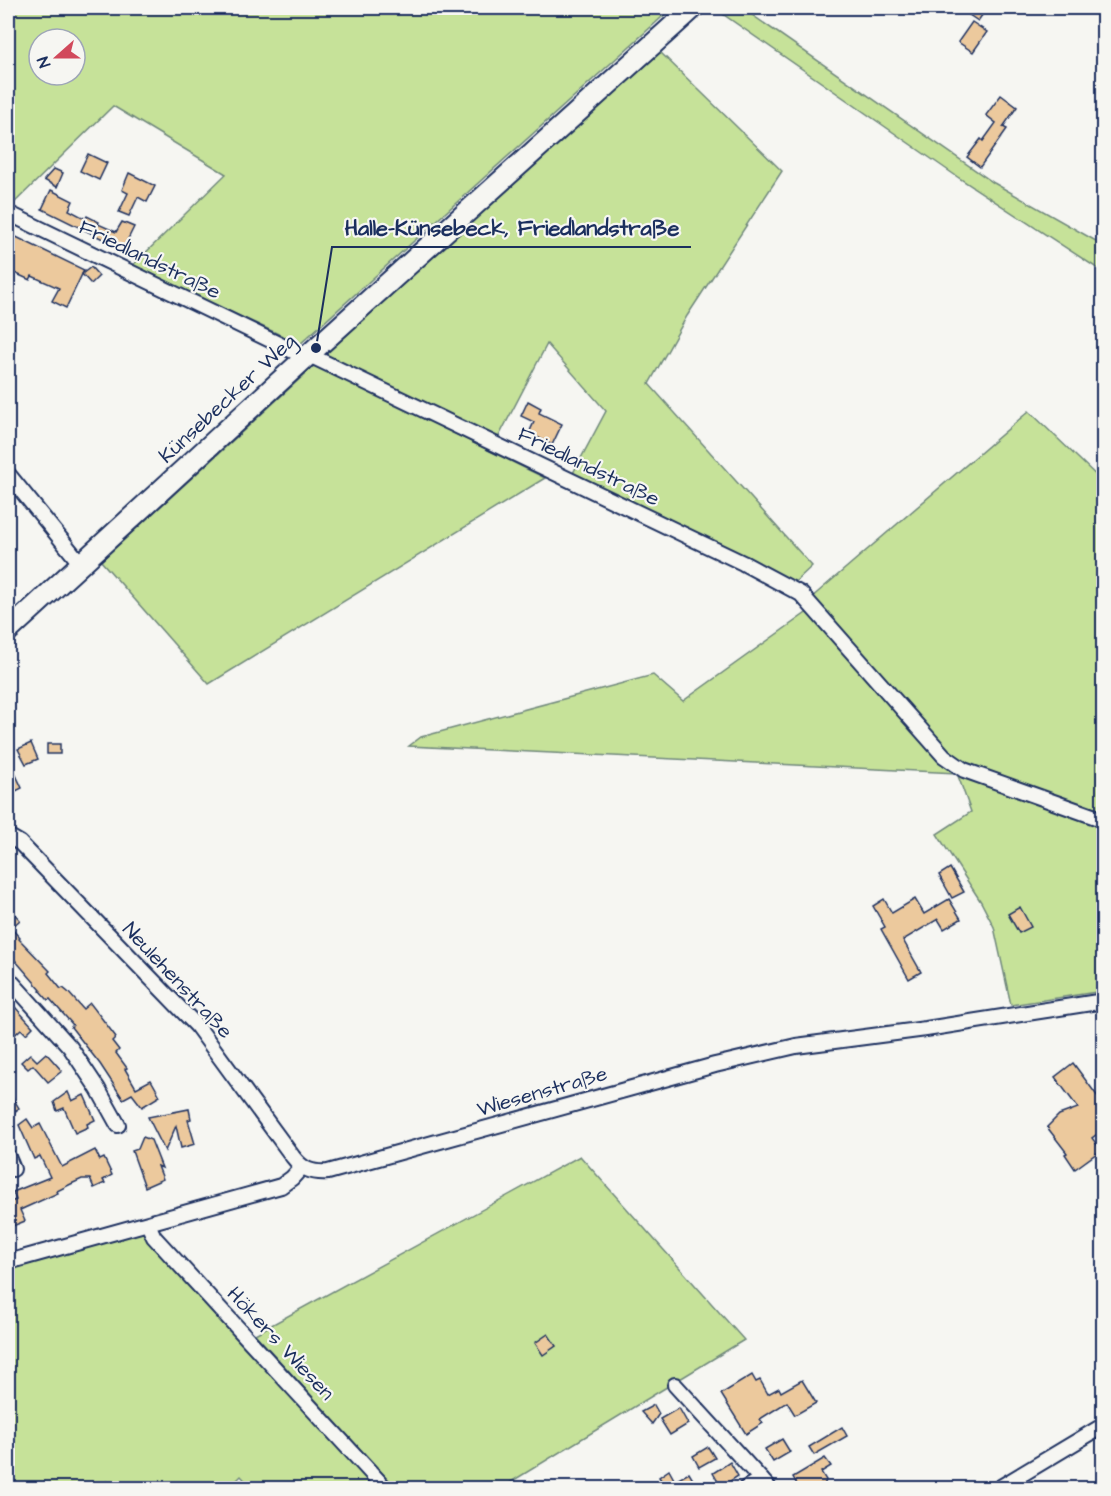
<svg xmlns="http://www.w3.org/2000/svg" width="1111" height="1496" font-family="'Architects Daughter',sans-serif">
	<rect width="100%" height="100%" fill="#f6f6f2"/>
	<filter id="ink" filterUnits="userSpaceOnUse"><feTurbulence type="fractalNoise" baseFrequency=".0167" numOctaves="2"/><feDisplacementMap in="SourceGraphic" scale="12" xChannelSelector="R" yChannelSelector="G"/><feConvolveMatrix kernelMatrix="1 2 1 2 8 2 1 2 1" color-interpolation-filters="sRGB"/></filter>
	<g filter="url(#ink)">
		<g fill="#c6e299" stroke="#70887c" stroke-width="1.5" fill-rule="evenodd">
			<path d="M10,8H672L300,344L132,266L226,174L113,106L9,208L8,207V10ZM39,39H75V75H39Z"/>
			<path d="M714,8H742L994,183L1103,245V272L959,178Z"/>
			<path d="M659,51L782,171L687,316L649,384L812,566L795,582L743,563L571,477L606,411L547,344L496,442L324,356Z"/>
			<path d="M315,365L545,478L209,684L101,561Z"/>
			<path d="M1029,411L1103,482V813L978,769L953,756L811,598Z"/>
			<path d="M809,611L939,760L1103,825V991L1011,1005L994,927L981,902L937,834L971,812L957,773L409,746L421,737L653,675L683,701Z"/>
			<path d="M580,1156L744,1340L501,1488H396L255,1334Z"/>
			<path d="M143,1232L376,1488H252L241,1476L229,1488H115L107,1481L98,1488H8V1268Z"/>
		</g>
		<g fill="#ecc99d" stroke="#1b2f5e" stroke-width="1.5">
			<path d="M959,8H987L978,21Z"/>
			<path d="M972,22L987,32L973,52L958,42Z"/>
			<path d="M1001,95L1017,107L1003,127L1007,129L980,167L967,157L981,139L983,141L996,123L986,115Z"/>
			<path d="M88,154L107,163L99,180L80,171Z"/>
			<path d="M54,169L63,173L57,187L44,180Z"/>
			<path d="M129,173L155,186L147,202L138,197L129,216L119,212L128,193L122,190Z"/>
			<path d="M51,190L73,201L69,210L86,219L87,216L99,222L98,224L116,232L122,222L134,227L123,249L42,209Z"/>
			<path d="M8,233L84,270L66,308L52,301L59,288L32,276L30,280L8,270Z"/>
			<path d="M91,267L99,276L91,284L82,274Z"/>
			<path d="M528,401L541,408L539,413L562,424L552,445L529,433L534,422L521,416Z"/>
			<path d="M31,743L38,759L26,764L18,749Z"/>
			<rect x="47" y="744" width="13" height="10"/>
			<path d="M8,758L22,788L8,795Z"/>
			<path d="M950,868L964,892L952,898L939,875Z"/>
			<path d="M884,899L892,913L915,899L924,914L949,899L961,919L944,929L938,919L903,940L921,972L909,979L881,929L885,927L873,906Z"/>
			<path d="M8,907L20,920L11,928L20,938L19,939L50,971L48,973L61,989L63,988L68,992L83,1009L90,1003L116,1037L112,1041L119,1050L116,1053L127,1068L125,1069L136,1088L151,1080L160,1096L142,1107L132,1094L123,1099L100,1064L71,1027L73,1025L50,999L48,1000L40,991L41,990L8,952Z"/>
			<path d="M1020,907L1031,927L1019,933L1008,914Z"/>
			<path d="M15,1007L33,1027L26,1034L21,1029L8,1041V1014Z"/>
			<path d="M46,1053L62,1071L48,1082L33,1065L28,1069L21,1062L30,1054L37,1061Z"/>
			<path d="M1073,1063L1104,1105V1129L1092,1138L1101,1150L1075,1169L1065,1154L1067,1153L1047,1127L1059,1115L1078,1108L1055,1077Z"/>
			<path d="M8,1090L19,1108L8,1118Z"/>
			<path d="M68,1092L72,1101L84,1095L95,1120L87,1124L88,1127L75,1133L64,1108L57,1111L54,1102Z"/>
			<path d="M189,1109L191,1119L188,1120L195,1144L181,1148L176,1126L165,1151L148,1117Z"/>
			<path d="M27,1119L33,1128L40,1124L62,1167L95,1150L100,1160L104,1158L112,1175L103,1180L105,1183L94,1188L90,1179H82L71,1184L57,1191L58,1193L20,1210L25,1221L8,1228V1210L13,1208L10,1202L16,1200L13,1192L50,1177L40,1156L34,1159L19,1125Z"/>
			<path d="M143,1137L151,1140L162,1168L158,1166L163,1179L145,1187L132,1151L138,1149Z"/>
			<path d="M548,1334L556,1346L543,1355L535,1343Z"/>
			<path d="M752,1375L756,1382L760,1380L768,1394L779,1388L781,1392L802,1380L816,1403L795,1415L787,1402L760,1419L763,1423L746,1434L721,1394Z"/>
			<path d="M654,1405L659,1414L652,1424L641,1412Z"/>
			<path d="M679,1408L688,1424L670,1435L660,1419Z"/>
			<path d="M842,1427L847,1436L814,1455L809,1447Z"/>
			<path d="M782,1439L790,1452L773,1462L765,1449Z"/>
			<path d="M708,1447L715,1458L699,1467L693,1456Z"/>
			<path d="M825,1458L831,1466L821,1472L826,1480L823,1488L809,1486L799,1488L793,1477Z"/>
			<path d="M730,1462L738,1476L721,1487L713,1473Z"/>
			<path d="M669,1470L675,1481L689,1473L698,1488H647L661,1480L659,1477Z"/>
		</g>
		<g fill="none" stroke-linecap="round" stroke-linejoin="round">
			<g stroke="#1b2f5e" stroke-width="18">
				<g id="street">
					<path d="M8,213L299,354L309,355L743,563L801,594L944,756L964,770L1104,820"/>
					<path d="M8,474L81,564"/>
					<path d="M8,836L20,843L197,1026L293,1157C303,1170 312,1173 328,1172L715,1065L796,1046L926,1029L1104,1001"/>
					<path d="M8,978L70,1047L98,1089L118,1125"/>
					<path d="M8,1157L13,1169"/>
					<path d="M148,1224L154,1237L385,1488"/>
					<path d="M8,1262L281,1186L292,1178L301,1168"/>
					<path d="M675,1385L769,1488"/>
					<path d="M746,1488L761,1479"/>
					<path d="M999,1488L1104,1425"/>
				</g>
			</g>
			<g stroke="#1b2f5e" stroke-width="24">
				<path id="secondary" d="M8,631L316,348L693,8"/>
			</g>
			<use href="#street" stroke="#f6f6f2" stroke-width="14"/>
			<use href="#secondary" stroke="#f6f6f2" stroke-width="20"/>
		</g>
	</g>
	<g text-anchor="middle" stroke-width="4.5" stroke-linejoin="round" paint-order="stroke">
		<g font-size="21" fill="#1b2f5e" stroke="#f6f6f2">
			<text transform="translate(150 259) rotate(26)" y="7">Friedlandstraße</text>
			<text transform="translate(227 398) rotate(-43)" y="7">Künsebecker Weg</text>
			<text transform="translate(589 466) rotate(26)" y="7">Friedlandstraße</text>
			<text transform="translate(178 980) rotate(47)" y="7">Neulehenstraße</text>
			<text transform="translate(542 1091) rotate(-16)" y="7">Wiesenstraße</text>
			<text transform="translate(281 1343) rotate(47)" y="7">Hökers Wiesen</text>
		</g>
	</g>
	<path fill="none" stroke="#1b2f5e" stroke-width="2" d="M316 348L332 247H691"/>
	<circle fill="#1b2f5e" stroke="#f6f6f2" stroke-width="2" cx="316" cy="348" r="6"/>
	<g font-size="22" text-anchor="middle" font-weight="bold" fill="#1b2f5e" stroke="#f6f6f2" stroke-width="4.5" stroke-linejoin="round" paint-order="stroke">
		<text x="512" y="235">Halle-Künsebeck, Friedlandstraße</text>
	</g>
	<rect width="1111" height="1496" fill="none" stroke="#f6f6f2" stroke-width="30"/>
	<rect x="15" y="15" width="1081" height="1466" fill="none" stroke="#1b2f5e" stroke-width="2" filter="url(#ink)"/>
	<g transform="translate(57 57) rotate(249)"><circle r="28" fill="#f6f6f2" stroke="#9ea6b7" stroke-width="1.5"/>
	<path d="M0-4.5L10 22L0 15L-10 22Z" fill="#d1495b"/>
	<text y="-9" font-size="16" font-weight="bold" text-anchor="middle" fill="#1b2f5e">N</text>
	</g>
</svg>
